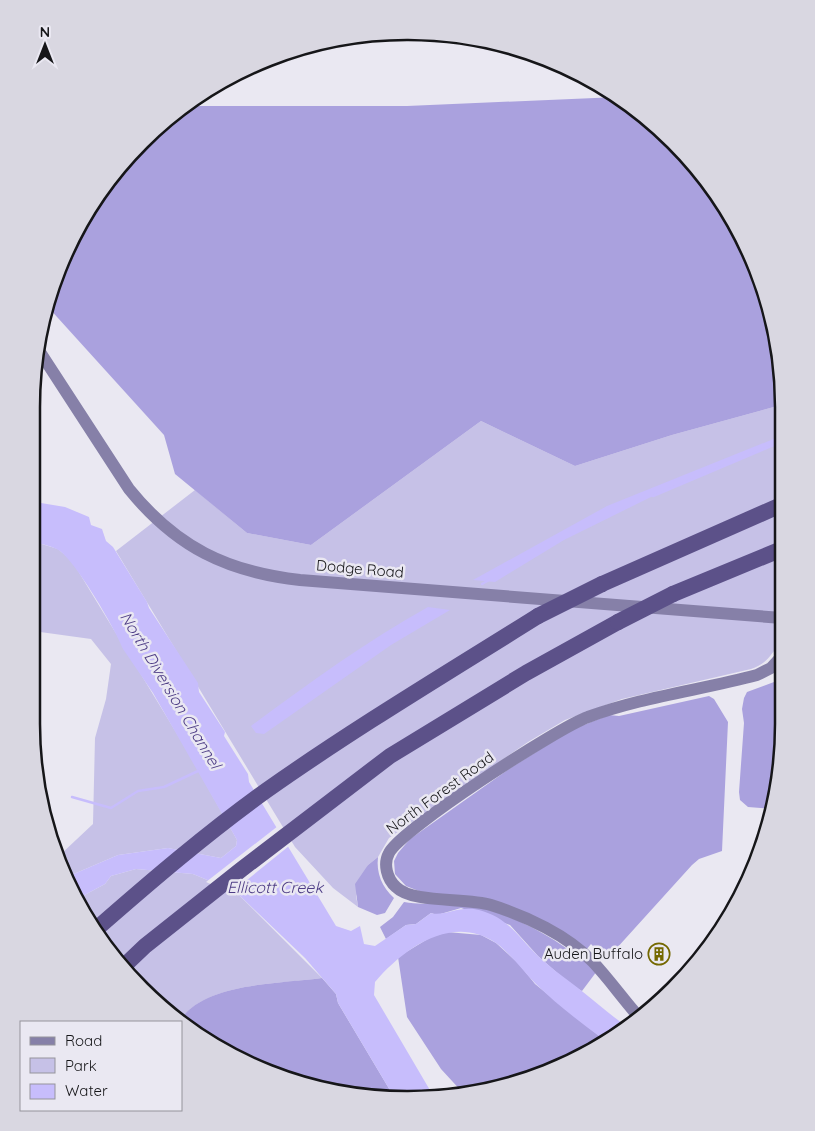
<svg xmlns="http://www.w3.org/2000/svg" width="815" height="1131" font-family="Quicksand,sans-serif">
	<rect width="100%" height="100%" fill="#eae8f2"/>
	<g fill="#c6c1e7">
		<path d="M781,405L782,643C770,652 771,662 751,669L622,699L565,720L528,742L389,838L378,857L368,865L356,896L358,907L333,888L295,847L116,551L195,490L247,533L311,545L481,421L575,466L672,435Z"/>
		<path d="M35,542L58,549L72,561L188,752L237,840L236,846L221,858L168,848L118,855L69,876L60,855L93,824L95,738L106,699L111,664L91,639L33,631Z"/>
		<path d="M136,869L193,874L236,892L322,978C281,984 207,982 180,1020L160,1007L95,932L79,898L105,884L111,876Z"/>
	</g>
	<g fill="#aaa1de">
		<path d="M618,97L637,109L691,160L755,263L780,358L781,405L672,435L575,466L481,421L311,545L247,533L175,474L164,435L48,307L82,219L160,124L186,106H407Z"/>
		<path d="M774,682L783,683V748L773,809L748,807L740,800L739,792L744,723L742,709L744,698L747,692Z"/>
		<path d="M709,696L714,699L728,722L722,851L699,859L692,865L606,960L591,944L586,950L520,912L424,893L406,886L395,874L394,861L398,853L410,839L509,769L571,730L609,715L619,716Z"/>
		<path d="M378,857C376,873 382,887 394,898L385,913L377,915L358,907L355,884L368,865Z"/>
		<path d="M404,902C424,906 446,901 465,904C517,914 557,939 597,971L582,991L571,985L538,956L510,925L461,908L437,915L431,913L416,924L406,925L386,939L380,927L393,917Z"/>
		<path d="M447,932L481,935L496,943L519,964L535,984L603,1039L552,1071L464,1094L441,1069L407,1017L398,957L431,937Z"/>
		<path d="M322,978L336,994L338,1003L394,1097L359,1096L241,1061L180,1020C206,982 281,984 322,978Z"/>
	</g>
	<g fill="#c7bdfc">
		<path d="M781,436V442L655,495L564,540L495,582L473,580L607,506Z"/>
		<path d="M35,502L65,507L89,517L91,525L102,529L106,541L113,547L147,602L149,608L198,683L199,692L225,732L224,736L248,774L249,782L336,926L351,931L360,926L364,944L375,946L406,925L416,924L431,913C444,917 459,905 479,910C509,918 518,937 538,956C553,970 568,980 583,992C597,1003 610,1015 625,1025L603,1039C580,1022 556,1004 536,984C522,970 511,954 496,943C452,913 403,949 375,982L374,995L434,1097H394L338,1003L336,994L305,958L236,892L193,874L136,869L111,876L105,884L79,898L69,876L118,855L168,848L221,858L236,846L237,840L153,693L123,649C115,628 77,564 60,551C53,546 43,545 35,542Z"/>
		<path d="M428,607L450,610L391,645L264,734L256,733L251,726C308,684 365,642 428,607Z"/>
	</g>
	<path fill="#eae8f2" d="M278,826L289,846L231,893L206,882Z"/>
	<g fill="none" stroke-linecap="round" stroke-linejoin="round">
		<g stroke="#c7bdfc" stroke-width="2.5">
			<path d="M653,496L781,442"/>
			<path d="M482,584L489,580"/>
			<path d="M72,797L111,808L138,791L164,787L198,771"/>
		</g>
		<g stroke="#8680a8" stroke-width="12">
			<path d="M38,349L129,489C176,547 227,572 300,580L782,618"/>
			<path d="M639,1017C623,999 609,979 593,962C567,935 526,916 491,905C466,897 413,904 396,887C387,879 383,864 389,853C400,830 559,727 588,717C642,697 701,690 757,675L771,668L782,656"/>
		</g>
		<g stroke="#5c5189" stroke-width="16">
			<path d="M602,584L781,505"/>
			<path d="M673,594L782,549"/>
			<path d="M94,931C150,882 207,833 267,790C355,728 447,673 538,616"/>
			<path d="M124,966L145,946L242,869L390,756L526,673L618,622"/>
		</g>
		<g stroke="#5c5189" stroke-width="16">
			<path d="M538,616L602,584"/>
			<path d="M618,622L673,594"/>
		</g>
	</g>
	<defs>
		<g id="building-ring" transform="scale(1.125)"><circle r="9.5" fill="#eae8f2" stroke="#746800" stroke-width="1.5"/><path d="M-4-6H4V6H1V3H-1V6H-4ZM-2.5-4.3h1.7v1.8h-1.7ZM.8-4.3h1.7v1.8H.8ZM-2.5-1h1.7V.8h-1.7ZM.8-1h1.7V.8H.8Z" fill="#746800"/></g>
	</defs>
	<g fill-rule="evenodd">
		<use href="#building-ring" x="659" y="954"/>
	</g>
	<g text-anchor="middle" stroke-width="5" stroke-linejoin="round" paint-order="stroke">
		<g font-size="15" fill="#161619" stroke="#eae8f2">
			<text transform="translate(360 569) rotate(5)" y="5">Dodge Road</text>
			<text transform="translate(440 793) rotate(-36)" y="5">North Forest Road</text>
		</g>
		<g font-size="15" fill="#161619" stroke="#eae8f2" text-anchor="end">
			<text x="643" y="959">Auden Buffalo</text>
		</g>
		<g font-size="16" font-style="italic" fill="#4e3d86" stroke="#eae8f2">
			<text transform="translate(171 690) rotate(59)" y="6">North Diversion Channel</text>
			<text x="275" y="893">Ellicott Creek</text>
		</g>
	</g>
	<path d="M0 0H815V1131H0ZM407 40H408A367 367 0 0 1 775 407V724A367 367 0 0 1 408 1091H407A367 367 0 0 1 40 724V407A367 367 0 0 1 407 40Z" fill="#d9d7e1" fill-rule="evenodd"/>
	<path fill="none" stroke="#161619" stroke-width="2.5" d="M407 40H408A367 367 0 0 1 775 407V724A367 367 0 0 1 408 1091H407A367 367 0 0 1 40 724V407A367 367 0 0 1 407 40Z"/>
	<rect x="20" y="1021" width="162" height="90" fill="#eae8f2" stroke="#95949b"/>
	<rect x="30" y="1037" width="25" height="8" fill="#8680a8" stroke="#95949b"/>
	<text x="65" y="1046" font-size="15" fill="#161619">Road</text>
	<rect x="30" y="1058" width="25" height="15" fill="#c6c1e7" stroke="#95949b"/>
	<text x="65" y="1071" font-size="15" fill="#161619">Park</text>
	<rect x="30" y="1084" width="25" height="15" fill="#c7bdfc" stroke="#95949b"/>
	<text x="65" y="1096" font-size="15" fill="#161619">Water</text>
	<g transform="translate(45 45)" stroke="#eae8f2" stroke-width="4" paint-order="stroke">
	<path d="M0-4L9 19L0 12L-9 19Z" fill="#161619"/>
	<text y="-8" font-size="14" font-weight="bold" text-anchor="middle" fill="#161619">N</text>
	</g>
</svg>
